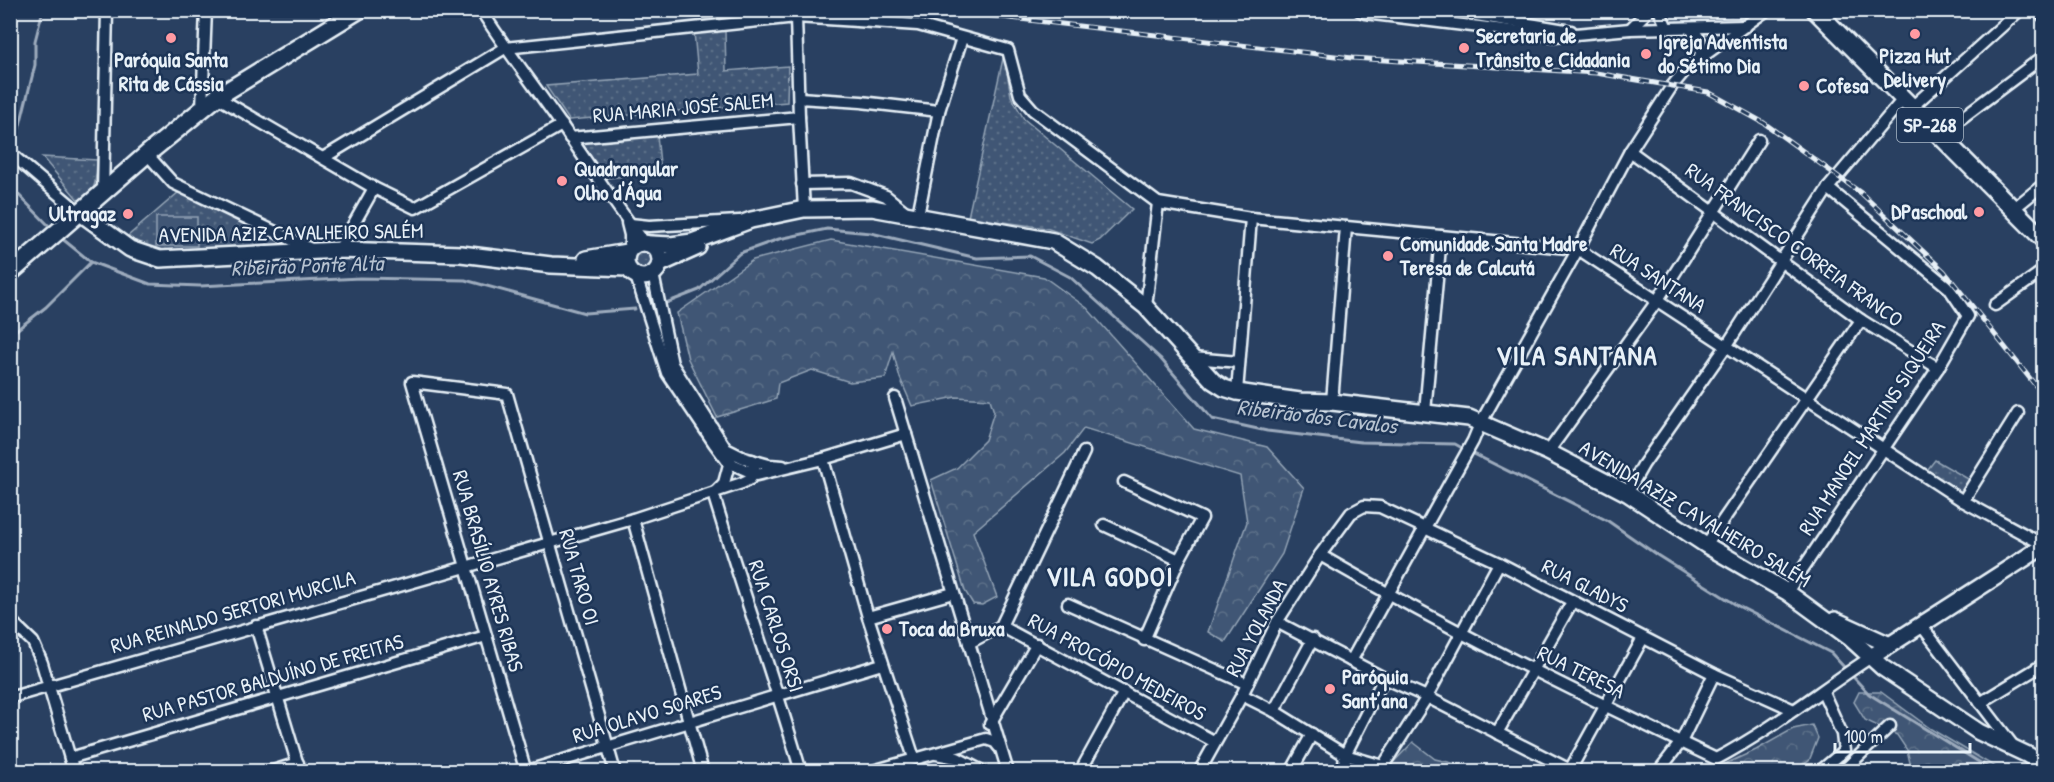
<svg xmlns="http://www.w3.org/2000/svg" width="2054" height="782" font-family="'Patrick Hand',sans-serif">
	<defs>
		<pattern id="green-dots" width="8" height="8" patternUnits="userSpaceOnUse" patternTransform="scale(1.5)"><rect width="8" height="8" fill="#415774"/><path d="M2 2h.1M6 6h.1" fill="none" stroke="#5c7089" stroke-width="1.8" stroke-linecap="round"/></pattern>
		<pattern id="forest-crowns" width="20" height="18" patternUnits="userSpaceOnUse" patternTransform="scale(1.5)"><rect width="20" height="18" fill="#415774"/><path d="M2 6a3 3 0 1 1 6 0M12 15a3 3 0 1 1 6 0" fill="none" stroke="#5c7089"/></pattern>
	</defs>
	<rect width="100%" height="100%" fill="#294061"/>
	<filter id="ink" filterUnits="userSpaceOnUse"><feTurbulence type="fractalNoise" baseFrequency=".0167" numOctaves="2"/><feDisplacementMap in="SourceGraphic" scale="12" xChannelSelector="R" yChannelSelector="G"/><feConvolveMatrix kernelMatrix="1 2 1 2 8 2 1 2 1" color-interpolation-filters="sRGB"/></filter>
	<g filter="url(#ink)">
		<g fill="url(#green-dots)" stroke="#94a4b6" stroke-width="1.5">
			<path d="M1671,11H1752C1734,26 1687,34 1668,20Z"/>
			<path d="M725,31L726,71L788,66L787,102L569,120L546,86L698,74L694,32Z"/>
			<path d="M1004,54L1011,96L1024,119L1132,209L1100,240L1092,244L1046,228L968,217Z"/>
			<path d="M657,135L661,173L606,178L581,142Z"/>
			<path d="M42,157L97,160C96,178 97,193 80,202Z"/>
			<path d="M179,192L290,246L169,253L142,246L128,236Z"/>
			<circle cx="643" cy="260" r="14"/>
			<path d="M1935,460L1970,480L1961,497L1924,474Z"/>
		</g>
		<g fill="url(#forest-crowns)" stroke="#94a4b6" stroke-width="1.5">
			<path d="M831,240L1044,277L1087,308L1194,429L1267,447L1304,488L1282,554L1225,642L1208,632L1247,522L1240,476L1084,428L1065,453L973,532L997,597L982,605L973,604L965,591L931,480L957,468L985,440L994,412L990,399L956,397L912,406L900,378L893,352L885,378L850,382L812,370L778,383L776,399L717,417L688,359L677,313L753,260Z"/>
			<path d="M1859,692H1881L1931,729L2002,771H1912L1907,750L1897,735L1865,720L1854,702Z"/>
			<path d="M1812,725L1818,738L1809,761L1793,771H1714L1716,768L1756,750L1793,729Z"/>
			<path d="M1413,742L1435,759L1487,771L1384,772Z"/>
		</g>
		<rect fill="#415774" stroke="#94a4b6" stroke-width="1.5" x="156" y="217" width="41" height="29"/>
		<g fill="none" stroke-linecap="round" stroke-linejoin="round">
			<g stroke="#9dabbd" stroke-width="3">
				<path d="M19,129L35,65V41L43,10"/>
				<path d="M10,186L53,230"/>
				<path d="M60,237L91,262L150,284L200,286L360,278L465,280L585,313L635,309"/>
				<path d="M666,303L699,290L740,253L779,239L827,229L871,233L977,258L1030,256L1070,277L1160,358L1212,419L1267,431L1361,442L1455,444L1464,449"/>
				<path d="M10,335L46,307L91,262"/>
				<path d="M1470,452L1608,521L1657,555L1738,606L1831,653L1869,694L1995,772"/>
			</g>
			<g stroke="#e8f1f8" stroke-width="15">
				<g id="street">
					<path d="M481,10C507,51 536,88 563,127C590,166 615,206 645,243"/>
					<path d="M1359,10L1365,13L1554,36L1630,29L1746,26"/>
					<path d="M1447,10L1571,31"/>
					<path d="M1659,10L1667,28"/>
					<path d="M2038,10L2044,17"/>
					<path d="M796,17L799,117L804,209"/>
					<path d="M1689,28C1701,36 1704,46 1699,59"/>
					<path d="M1630,29L1649,10"/>
					<path d="M217,97L374,188L415,208L562,125"/>
					<path d="M799,98L861,102L939,111"/>
					<path d="M1912,107L2020,10"/>
					<path d="M202,108L206,10"/>
					<path d="M1939,135L2044,56"/>
					<path d="M570,138L799,117"/>
					<path d="M1630,151L1861,320L1938,368"/>
					<path d="M10,153L79,212"/>
					<path d="M147,154L173,183L313,250"/>
					<path d="M323,158L505,48L796,17L918,25L1008,50L1020,95L1033,110L1158,203L1251,218L1578,249L1963,501L2044,545"/>
					<path d="M802,184L851,183L886,196L907,213"/>
					<path d="M103,192L107,10"/>
					<path d="M2012,210L2044,184"/>
					<path d="M918,215L939,111L962,38"/>
					<path d="M627,223L630,235V248"/>
					<path d="M630,224L649,226L739,221"/>
					<path d="M339,250L374,188"/>
					<path d="M653,274L672,364L726,449L744,458L769,465L783,466"/>
					<path d="M636,276L667,373L714,443L728,462L757,475L823,459L906,434"/>
					<path d="M1995,305L2044,270"/>
					<path d="M1146,307L1158,203"/>
					<path d="M1193,358L1239,362"/>
					<path d="M1237,392L1251,218"/>
					<path d="M895,398L1008,772"/>
					<path d="M1332,402L1346,227"/>
					<path d="M1425,412L1441,236"/>
					<path d="M1548,452L1657,301L1759,140"/>
					<path d="M823,459L868,617L914,758"/>
					<path d="M1124,482L1202,518L1179,560L1144,640"/>
					<path d="M716,491L724,483L731,457"/>
					<path d="M713,493C741,587 774,678 801,772"/>
					<path d="M1627,493L1643,465L1727,345L1828,188L1904,98"/>
					<path d="M1963,501L2018,413"/>
					<path d="M633,519L703,772"/>
					<path d="M1104,525L1179,560"/>
					<path d="M1706,545L1861,320"/>
					<path d="M1320,555C1449,630 1582,695 1716,759C1771,730 1819,691 1871,657"/>
					<path d="M1787,592L1938,368L1968,316L1949,288L1828,188"/>
					<path d="M1068,604L1247,684"/>
					<path d="M868,617L953,593"/>
					<path d="M10,620L33,642L42,663L74,772"/>
					<path d="M1277,622L1384,678L1427,697L1574,772"/>
					<path d="M1921,625L2014,747"/>
					<path d="M256,626L300,772"/>
					<path d="M1001,626L1084,452"/>
					<path d="M969,643L1001,626L1215,742"/>
					<path d="M1351,661L1473,441L1480,424L1578,249L1630,151L1672,86L1688,67L1767,10"/>
					<path d="M1242,695L1274,711L1345,755L1383,766L1427,697L1499,563"/>
					<path d="M12,697L633,519L742,483L750,479L755,472L752,460"/>
					<path d="M1980,703L2044,664"/>
					<path d="M1274,711L1313,639"/>
					<path d="M990,724L1037,644"/>
					<path d="M1497,733L1572,602"/>
					<path d="M936,754L957,758L984,772"/>
					<path d="M70,758L486,636"/>
					<path d="M1570,770L1643,638"/>
					<path d="M270,772L298,763"/>
					<path d="M524,772L882,664"/>
					<path d="M526,772L412,382L507,394L615,772"/>
					<path d="M869,772L986,739L995,742L999,747"/>
					<path d="M1080,772L1124,692"/>
					<path d="M1199,772L1242,695L1277,622L1320,555L1351,513L1364,506L1380,507L1499,563L1714,674L1794,710"/>
					<path d="M1291,772L1312,734"/>
					<path d="M1343,772L1345,755L1384,678"/>
					<path d="M1658,772L1681,742L1714,674"/>
					<path d="M1819,772L1844,751L1842,734L1823,692"/>
					<path d="M1842,772L1890,726"/>
				</g>
			</g>
			<g stroke="#e8f1f8" stroke-width="20">
				<g id="secondary">
					<path d="M79,212L130,249L160,259L339,250L461,254L551,265L627,268"/>
					<circle cx="643" cy="260" r="17"/>
					<path d="M651,244L671,245L692,242L751,220L804,209L872,208L1053,241L1097,268L1146,307L1213,381L1224,388L1237,392L1300,401L1332,402L1469,418L1548,452L1627,493L1706,545L1787,592L1850,638L1883,668L1979,732L2028,755L2044,766"/>
					<path d="M586,259L627,252"/>
					<path d="M660,264L698,247"/>
					<path d="M1835,620L1890,645"/>
					<path d="M1871,657L2044,546"/>
				</g>
			</g>
			<g stroke="#e8f1f8" stroke-width="21">
				<g id="primary">
					<path d="M1815,10L2044,240"/>
					<path d="M10,273L147,154L217,97L359,10"/>
				</g>
			</g>
			<use href="#street" stroke="#1d3557" stroke-width="10"/>
			<use href="#secondary" stroke="#1d3557" stroke-width="15"/>
			<use href="#primary" stroke="#1d3557" stroke-width="16"/>
			<g stroke="#e8f1f8" stroke-width="5">
				<path id="rail" d="M943,10L1352,58L1596,73L1708,92L1764,123L1861,193L1944,271L2044,396"/>
			</g>
			<use href="#rail" stroke="#1d3557" stroke-width="3" stroke-dasharray="9" stroke-linecap="butt"/>
		</g>
	</g>
	<g fill="#ff9aa2" stroke="#1d3557" stroke-width="2">
		<circle cx="1915" cy="34" r="6"/>
		<circle cx="171" cy="38" r="6"/>
		<circle cx="1464" cy="48" r="6"/>
		<circle cx="1646" cy="54" r="6"/>
		<circle cx="1804" cy="86" r="6"/>
		<circle cx="562" cy="181" r="6"/>
		<circle cx="1979" cy="212" r="6"/>
		<circle cx="128" cy="214" r="6"/>
		<circle cx="1388" cy="256" r="6"/>
		<circle cx="887" cy="629" r="6"/>
		<circle cx="1330" cy="689" r="6"/>
	</g>
	<g text-anchor="middle" stroke-width="5" stroke-linejoin="round" paint-order="stroke">
		<rect fill="#1d3557" stroke="#abb9c8" stroke-width="1.5" x="1897" y="108" width="66" height="34" rx="4.5"/>
		<g font-size="20" font-weight="bold" fill="#e8f1f8">
			<text x="1930" y="132">SP-268</text>
		</g>
		<g font-size="21" font-weight="bold" fill="#e8f1f8" stroke="#1d3557" text-anchor="start">
			<text x="1476" y="43">Secretaria de<tspan x="1476" dy="24">Trânsito e Cidadania</tspan></text>
			<text x="1658" y="49">Igreja Adventista<tspan x="1658" dy="24">do Sétimo Dia</tspan></text>
			<text x="1915" y="63" text-anchor="middle">Pizza Hut<tspan x="1915" dy="24">Delivery</tspan></text>
			<text x="171" y="67" text-anchor="middle">Paróquia Santa<tspan x="171" dy="24">Rita de Cássia</tspan></text>
			<text x="1816" y="93">Cofesa</text>
			<text x="574" y="176">Quadrangular<tspan x="574" dy="24">Olho d'Água</tspan></text>
			<text x="1967" y="219" text-anchor="end">DPaschoal</text>
			<text x="116" y="221" text-anchor="end">Ultragaz</text>
			<text x="1400" y="251">Comunidade Santa Madre<tspan x="1400" dy="24">Teresa de Calcutá</tspan></text>
			<text x="899" y="636">Toca da Bruxa</text>
			<text x="1342" y="684">Paróquia<tspan x="1342" dy="24">Sant’ana</tspan></text>
		</g>
		<g font-size="21" fill="#e8f1f8" stroke="#1d3557">
			<text transform="translate(683 108) rotate(-5)" y="7">RUA MARIA JOSÉ SALEM</text>
			<text transform="translate(291 233) rotate(-1)" y="7">AVENIDA AZIZ CAVALHEIRO SALÉM</text>
			<text transform="translate(1794 245) rotate(36)" y="7">RUA FRANCISCO CORREIA FRANCO</text>
			<text transform="translate(1658 278) rotate(33)" y="7">RUA SANTANA</text>
			<text transform="translate(1872 428) rotate(-57)" y="7">RUA MANOEL MARTINS SIQUEIRA</text>
			<text transform="translate(1695 514) rotate(31)" y="7">AVENIDA AZIZ CAVALHEIRO SALÉM</text>
			<text transform="translate(488 571) rotate(74)" y="7">RUA BRASÍLIO AYRES RIBAS</text>
			<text transform="translate(579 577) rotate(74)" y="7">RUA TARO OI</text>
			<text transform="translate(1585 586) rotate(27)" y="7">RUA GLADYS</text>
			<text transform="translate(233 612) rotate(-16)" y="7">RUA REINALDO SERTORI MURCILA</text>
			<text transform="translate(776 626) rotate(72)" y="7">RUA CARLOS ORSI</text>
			<text transform="translate(1256 628) rotate(-62)" y="7">RUA YOLANDA</text>
			<text transform="translate(1117 667) rotate(29)" y="7">RUA PROCÓPIO MEDEIROS</text>
			<text transform="translate(1581 672) rotate(26)" y="7">RUA TERESA</text>
			<text transform="translate(273 678) rotate(-16)" y="7">RUA PASTOR BALDUÍNO DE FREITAS</text>
			<text transform="translate(647 714) rotate(-17)" y="7">RUA OLAVO SOARES</text>
		</g>
		<g font-size="22" font-style="italic" fill="#b6c2d0" stroke="#1d3557">
			<text transform="translate(307 265) rotate(-2)" y="8">Ribeirão Ponte Alta</text>
			<text transform="translate(1317 416) rotate(7)" y="8">Ribeirão dos Cavalos</text>
		</g>
		<g font-size="27" font-weight="bold" letter-spacing="1.5" fill="#e8f1f8" stroke="#1d3557">
			<text x="1577" y="365">VILA SANTANA</text>
			<text x="1110" y="586">VILA GODOI</text>
		</g>
	</g>
	<rect width="2054" height="782" fill="none" stroke="#1d3557" stroke-width="36"/>
	<rect x="18" y="18" width="2018" height="746" fill="none" stroke="#e8f1f8" stroke-width="2" filter="url(#ink)"/>
	<path d="M1835 743v9h135v-9" fill="none" stroke="#e8f1f8" stroke-width="3"/>
	<text x="1844" y="743" font-size="18" fill="#e8f1f8" stroke="#1d3557" stroke-width="4.5" paint-order="stroke">100 m</text>
</svg>
